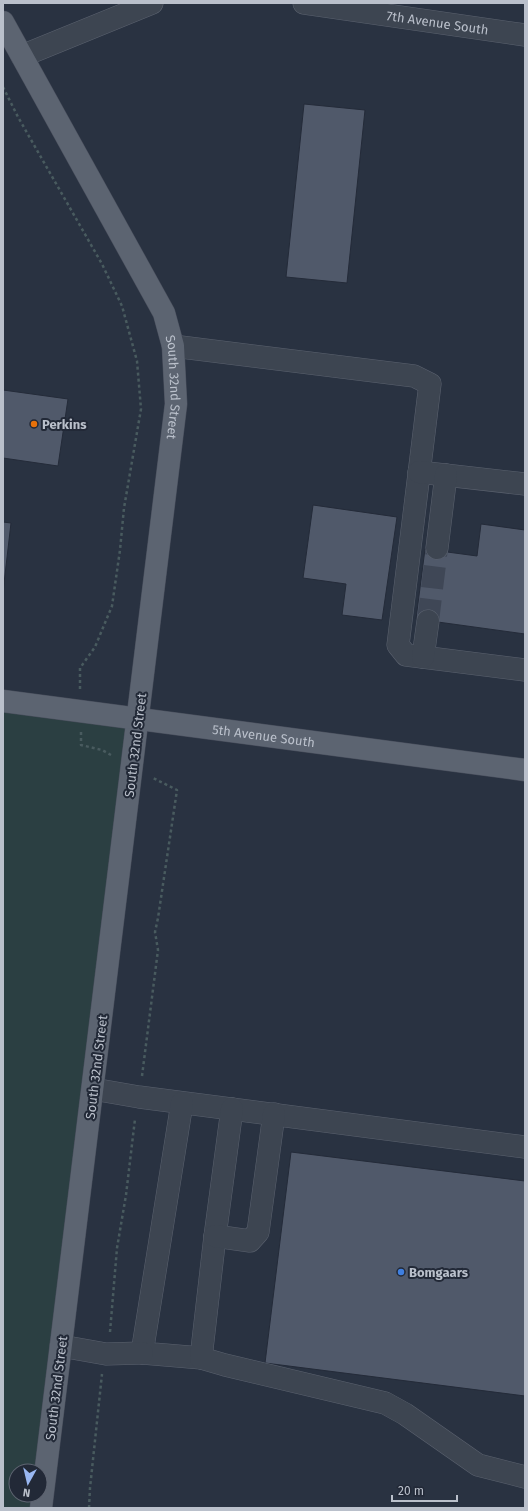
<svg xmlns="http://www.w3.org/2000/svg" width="528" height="1511" font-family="'Fira Sans',sans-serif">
	<rect width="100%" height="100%" fill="#293241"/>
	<path fill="#2b3f42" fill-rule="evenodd" d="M3,701L139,720L41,1508H3ZM16,1471H40V1495H16Z"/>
	<g fill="#50596a" stroke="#242b39">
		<path d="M304,104L365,110L347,283L286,277Z"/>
		<path d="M3,390L68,399L58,466L3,458Z"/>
		<path d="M313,505L397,517L382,620L342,615L346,584L303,578Z"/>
		<path d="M3,522L11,523L3,592Z"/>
		<path d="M481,524L525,530V634L416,619L425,549L477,556Z"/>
		<path d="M291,1152L525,1181V1396L265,1363Z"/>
	</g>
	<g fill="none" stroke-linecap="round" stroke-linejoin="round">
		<path stroke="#3f4756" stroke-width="22" stroke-dasharray="22 11" stroke-linecap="butt" d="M428,621L437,548"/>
		<g stroke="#5b626f" stroke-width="23">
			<g id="minor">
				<path id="s1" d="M304,3L525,35"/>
				<path d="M22,56L152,3"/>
				<path d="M173,346L414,376L430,384L398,645L406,655L525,670"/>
				<path d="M419,472L525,484"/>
				<path d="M437,548L446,475"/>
				<path d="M423,657L428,621"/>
				<path d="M93,1089L139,1097L525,1147"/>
				<path d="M182,1103L142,1353L201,1358"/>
				<path d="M232,1109L215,1236L201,1358L225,1365L385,1403L405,1414L478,1465L525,1477"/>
				<path d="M215,1236L250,1241L258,1232L274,1114"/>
				<path d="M61,1346L106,1354L142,1353"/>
			</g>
		</g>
		<g stroke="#474d5b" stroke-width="23">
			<g id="major">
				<path id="s2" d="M3,22L164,313L173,346L176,404L41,1508"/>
				<path id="s3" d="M3,701L525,770"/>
			</g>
		</g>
		<g stroke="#495b5f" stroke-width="2.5" stroke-dasharray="3 3" stroke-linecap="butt">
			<path d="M3,87L18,117L102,264L122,306L137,361L141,409L124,508L120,550L112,606L95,647L80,668V689"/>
			<path d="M81,732V745L102,750L111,755"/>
			<path d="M142,1076L158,950L155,932L158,918L177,790L153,778"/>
			<path d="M110,1332L117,1248L126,1195L135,1119"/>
			<path d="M89,1508L90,1488L102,1374"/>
		</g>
		<use href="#minor" stroke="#3d4551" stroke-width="22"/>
		<use href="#major" stroke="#5c6471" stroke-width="22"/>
	</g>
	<circle fill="#e8710a" stroke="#222937" stroke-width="1.5" cx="34" cy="424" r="4"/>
	<circle fill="#3f7fe0" stroke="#222937" stroke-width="1.5" cx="401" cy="1272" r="4"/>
	<g text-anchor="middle" stroke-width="4" stroke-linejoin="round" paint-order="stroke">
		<g font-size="13" fill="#bac0cb" stroke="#222937">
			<text dy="5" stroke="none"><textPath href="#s1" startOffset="135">7th Avenue South</textPath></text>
			<text dy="5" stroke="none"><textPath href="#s2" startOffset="408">South 32nd Street</textPath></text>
			<text dy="5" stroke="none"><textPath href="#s3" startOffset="263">5th Avenue South</textPath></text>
			<text transform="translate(135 745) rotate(-83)" y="5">South 32nd Street</text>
			<text transform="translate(96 1067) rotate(-83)" y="5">South 32nd Street</text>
			<text transform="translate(56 1388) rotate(-83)" y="5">South 32nd Street</text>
		</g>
		<g font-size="13" font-weight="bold" fill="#bac0cb" stroke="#222937" text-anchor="start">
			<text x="42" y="429">Perkins</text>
			<text x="409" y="1277">Bomgaars</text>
		</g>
	</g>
	<rect width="528" height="1511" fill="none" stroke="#bac0cb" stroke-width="8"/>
	<g transform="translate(28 1483) rotate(188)"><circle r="19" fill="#222937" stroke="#5f6572"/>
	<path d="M0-3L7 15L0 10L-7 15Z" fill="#99b7f1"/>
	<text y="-6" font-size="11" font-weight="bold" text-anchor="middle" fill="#bac0cb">N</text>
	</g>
	<path d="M392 1495v6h65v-6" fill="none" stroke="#bac0cb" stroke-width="2"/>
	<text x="398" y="1495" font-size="12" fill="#bac0cb" stroke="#222937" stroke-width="3" paint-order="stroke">20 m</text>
</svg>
